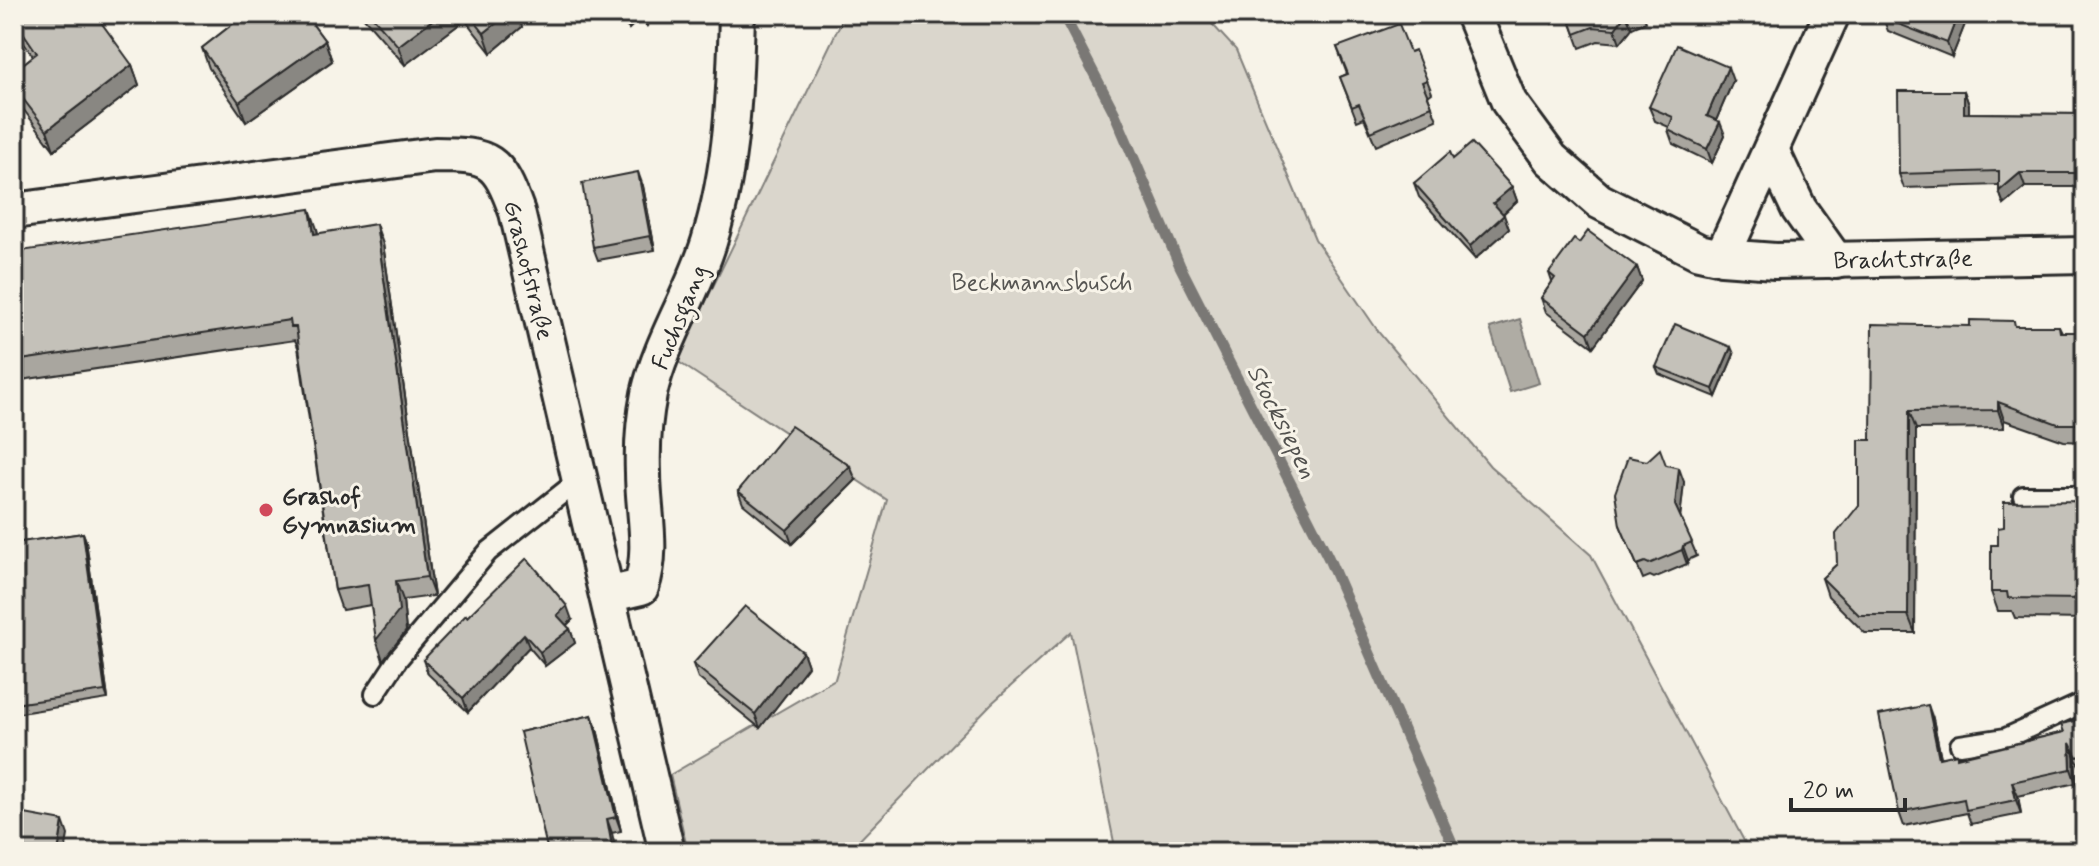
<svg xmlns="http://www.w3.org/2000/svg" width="2099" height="866" font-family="Mynerve,sans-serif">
	<rect width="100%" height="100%" fill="#f7f3e8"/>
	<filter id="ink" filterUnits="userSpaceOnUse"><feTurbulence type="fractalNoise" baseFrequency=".0125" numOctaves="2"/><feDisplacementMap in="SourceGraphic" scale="16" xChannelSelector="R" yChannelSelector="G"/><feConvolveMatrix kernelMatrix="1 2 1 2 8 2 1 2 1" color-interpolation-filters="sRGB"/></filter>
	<g filter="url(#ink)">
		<path fill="#dad6cc" stroke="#82807c" stroke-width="2" d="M845,14H1203L1236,50L1315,239L1380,334L1490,466L1591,555L1750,852H1116L1071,632L991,704L848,852H688L670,775L835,679L887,500L677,361Z"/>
		<path fill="#afaca4" stroke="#7a7874" stroke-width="2" d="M1520,319L1539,383L1510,392L1490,328Z"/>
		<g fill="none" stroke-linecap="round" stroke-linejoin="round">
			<path stroke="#7a7874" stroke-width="11" d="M1063,14L1114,112L1180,266L1328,557L1456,852"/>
			<g stroke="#2b2b2b" stroke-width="24">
				<g id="service">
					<path d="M2023,496H2085"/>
					<path d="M375,694L398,659L488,552L579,480"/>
					<path d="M1960,745L2006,738L2085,702"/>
				</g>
			</g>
			<g stroke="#2b2b2b" stroke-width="40">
				<g id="minor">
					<path d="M1473,14L1509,102L1551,159L1599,201L1699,252L1722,257L1775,261L2085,255"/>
					<path d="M1771,150L1799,209L1836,261"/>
					<path d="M14,211L435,155C490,155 498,159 517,212L667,852"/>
					<path d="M1722,257L1832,14"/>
					<path d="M607,595L641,587C654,549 643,512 643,473C642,448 644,419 649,394C661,341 693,294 709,242C732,167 735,91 737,14"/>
				</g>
			</g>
			<use href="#service" stroke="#f7f3e8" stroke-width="18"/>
			<use href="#minor" stroke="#f7f3e8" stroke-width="34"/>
		</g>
		<g fill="#a9a69f" stroke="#2b2b2b" stroke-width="2">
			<path d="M228,14H305L325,41L332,61L246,122L209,68L202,48L234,23Z"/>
			<path d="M362,14H517L522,27L491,53L465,20L405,65L363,17Z"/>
			<path d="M612,14H657L647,26L639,19L629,29Z"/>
			<path d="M1238,14H1258L1239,19Z"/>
			<path d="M1548,14H1643L1646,22L1632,28L1620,43L1598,41L1580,48L1569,18L1552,24Z"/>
			<path d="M1969,14L1952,57L1888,31L1883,18Z"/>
			<path d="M16,22L132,65L139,85L54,150L14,97V71L33,56L23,42Z"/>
			<path d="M1337,47L1410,52L1427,80L1432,93L1428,96L1437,120L1376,146L1364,118L1357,121L1340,77L1347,74Z"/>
			<path d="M1733,81L1716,120L1725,135L1712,163L1673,144L1668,130L1669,127L1655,121L1649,107Z"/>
			<path d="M1964,91L1969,105V113L2085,114V187H2025L2004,205L1999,191V185L1904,188L1899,174Z"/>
			<path d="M1453,159L1512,187L1517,201L1503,214L1509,229L1475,259L1419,197L1414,183Z"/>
			<path d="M643,186L655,250L598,260L593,247Z"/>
			<path d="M317,229L318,234L383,244L434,596L403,600L406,631L383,660L371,605L342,610L335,590L298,347L295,340L14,381V252Z"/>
			<path d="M1579,243L1637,267L1642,281L1593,347L1546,312L1541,298L1552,282L1549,273Z"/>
			<path d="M1970,326H2059L2062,332H2085V442L2064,441L2004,420V428L1916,429L1915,633H1865L1828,596L1822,578L1837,564L1859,505L1871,440Z"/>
			<path d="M1734,354L1716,397L1659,374L1656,367Z"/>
			<path d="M1647,461L1666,465L1684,482L1680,516L1697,556L1688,560L1687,564L1654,578L1650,576L1643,579L1620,525Z"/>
			<path d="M856,480L792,544L743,504L738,491Z"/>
			<path d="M2085,501V619L2015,618L2012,611H1998L1991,592L1998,545L2004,527Z"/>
			<path d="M83,533L86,541L108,699L14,714V543Z"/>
			<path d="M467,617L572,620L566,626L570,629L575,643L545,666L529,647L468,712L428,674L423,660Z"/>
			<path d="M803,652L808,666L760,728L698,678L693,664Z"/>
			<path d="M592,715L597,729L621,831L612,833L520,732Z"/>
			<path d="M1933,719L1941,758L1958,757L2064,732L2061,724L2085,719V770L2082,771L2075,757L2076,783L2018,796L2021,814L1971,824L1967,813L1904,826L1899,812Z"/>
		</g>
		<g fill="#898782" stroke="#2b2b2b" stroke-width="2">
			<path d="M440,14H463L465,20L405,65L398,46Z"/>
			<path d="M508,14H517L522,27L491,53L484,33Z"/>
			<path d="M625,14H637L639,19L629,29L624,15Z"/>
			<path d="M642,14H657L647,26Z"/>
			<path d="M1626,14L1632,28L1620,43L1615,29Z"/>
			<path d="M1958,14H1969L1952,57L1947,43Z"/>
			<path d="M325,41L332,61L246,122L239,102Z"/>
			<path d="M132,65L139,85L54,150L47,130Z"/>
			<path d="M1728,67L1733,81L1712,130L1707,116Z"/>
			<path d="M1964,91L1969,105V127L1964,113Z"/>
			<path d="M1720,122L1725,135L1712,163L1707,149Z"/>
			<path d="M638,172L643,186L655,250L650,236Z"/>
			<path d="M2020,173L2025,187L2004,205L1999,191Z"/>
			<path d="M1512,187L1517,201L1499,217L1493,203Z"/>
			<path d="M310,209L317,229L321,254L314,234Z"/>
			<path d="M1504,215L1509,229L1475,259L1470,246Z"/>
			<path d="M376,224L383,244L434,596L427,577Z"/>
			<path d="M1637,267L1642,281L1593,347L1588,333Z"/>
			<path d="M1731,347L1734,354L1716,397L1713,389Z"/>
			<path d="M1998,402L2004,420V428L1998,410Z"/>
			<path d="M1909,411L1916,429L1915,633L1908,615Z"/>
			<path d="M850,466L856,480L792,544L787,530Z"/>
			<path d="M1679,468L1684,482L1680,519L1675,505Z"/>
			<path d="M83,533L86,541L108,699L105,691Z"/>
			<path d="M1683,546L1688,560L1687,564L1682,550Z"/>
			<path d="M396,581L403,600L406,631L383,660L376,640Z"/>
			<path d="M567,606L572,620L562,629L557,615Z"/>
			<path d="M570,629L575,643L545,666L540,652Z"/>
			<path d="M524,634L529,647L468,712L463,698Z"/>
			<path d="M803,652L808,666L760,728L755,714Z"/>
			<path d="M1928,705L1933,719L1944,772L1939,758Z"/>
			<path d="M592,715L597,729L621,831L616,817Z"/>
			<path d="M2070,743L2075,757L2076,783L2071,769Z"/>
			<path d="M2012,782L2018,796L2021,814L2016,800Z"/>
			<path d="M607,819L612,833L616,852H613Z"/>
			<path d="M63,821L68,835L65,852H58Z"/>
		</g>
		<g fill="#c4c1b9" stroke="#2b2b2b" stroke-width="2">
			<path d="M27,14H95L132,65L47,130L14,87V71L37,53L16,22Z"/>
			<path d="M235,14H305L325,41L239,102L202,48L239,19Z"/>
			<path d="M370,14H440L398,46Z"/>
			<path d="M469,14H508L484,33Z"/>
			<path d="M1568,14H1626L1615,29L1593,27L1575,34Z"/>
			<path d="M1884,14H1958L1947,43L1883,18Z"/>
			<path d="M1399,24L1410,52L1415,50L1427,80L1422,82L1432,106L1371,132L1359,104L1352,107L1340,77L1348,74L1337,47Z"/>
			<path d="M1677,45L1728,67L1707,116L1720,122L1707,149L1668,130L1673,117L1649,107Z"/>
			<path d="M1898,91H1964V113L2085,114V173H2020L1999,191V171L1899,174Z"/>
			<path d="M1472,143L1512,187L1493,203L1504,215L1470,246L1414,183L1450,152L1453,159Z"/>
			<path d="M638,172L650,236L593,247L582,183Z"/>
			<path d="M310,209L314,234L376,224L427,577L396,581L399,611L376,640L368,585L335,590L296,327H291L290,320L14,361V252Z"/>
			<path d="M1588,231L1637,267L1588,333L1541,298L1555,278L1549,273L1574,239L1579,243Z"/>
			<path d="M1970,320L2014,321L2015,326H2059L2060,332H2085V424H2058L1998,402V410L1909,411L1908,615H1859L1822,578L1837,564L1836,534L1859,505V440H1871L1872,324L1970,326Z"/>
			<path d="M1675,324L1731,347L1713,389L1656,367Z"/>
			<path d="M791,426L850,466L787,530L738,491Z"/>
			<path d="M1660,449L1666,465L1679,468L1675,505L1692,542L1683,546L1682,550L1649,564L1645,562L1637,565L1620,525L1615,493L1628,457L1647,461Z"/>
			<path d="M2085,501V599L2008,598L2007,592H1991V545H1998V528L2004,527V502Z"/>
			<path d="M83,533L105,691L14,704V543Z"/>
			<path d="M527,558L567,606L557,615L570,629L540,652L524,634L463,698L423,660L466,615L467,617Z"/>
			<path d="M745,606L803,652L755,714L693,664Z"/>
			<path d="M1928,705L1939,758L1957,754V758L2064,732L2061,724L2085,719V755L2077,757L2070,743L2071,769L2012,782L2016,800L1966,810L1964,799L1899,812L1879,715Z"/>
			<path d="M592,715L616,817L607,819L613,852H548L520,732Z"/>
			<path d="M14,812L63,821L58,852H14Z"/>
		</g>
	</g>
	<circle fill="#d1495b" stroke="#f7f3e8" stroke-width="3" cx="266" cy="510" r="8"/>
	<g text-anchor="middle" stroke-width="6" stroke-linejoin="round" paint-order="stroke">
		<g font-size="24" fill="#2b2b2b" stroke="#f7f3e8">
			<text transform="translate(1903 259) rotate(-1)" y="8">Brachtstraße</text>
			<text transform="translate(529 270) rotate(76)" y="8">Grashofstraße</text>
			<text transform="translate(679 317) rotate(-68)" y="8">Fuchsgang</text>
		</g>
		<g font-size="24" fill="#575653" stroke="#f7f3e8">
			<text x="1042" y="290">Beckmannsbusch</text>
		</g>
		<g font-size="24" font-weight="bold" fill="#2b2b2b" stroke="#f7f3e8" text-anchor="start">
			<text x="282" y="504">Grashof<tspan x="282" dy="28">Gymnasium</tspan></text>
		</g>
		<g font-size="26" font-style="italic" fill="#53524f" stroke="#f7f3e8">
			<text transform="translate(1283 421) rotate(63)" y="9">Stocksiepen</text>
		</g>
	</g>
	<rect width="2099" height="866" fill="none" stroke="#f7f3e8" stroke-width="48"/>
	<rect x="24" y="24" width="2051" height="818" fill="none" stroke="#2b2b2b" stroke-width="3" filter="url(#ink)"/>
	<path d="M1791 798v12h114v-12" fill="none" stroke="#2b2b2b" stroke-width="4"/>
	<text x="1803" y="798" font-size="24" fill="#2b2b2b" stroke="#f7f3e8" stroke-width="6" paint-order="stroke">20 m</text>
</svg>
